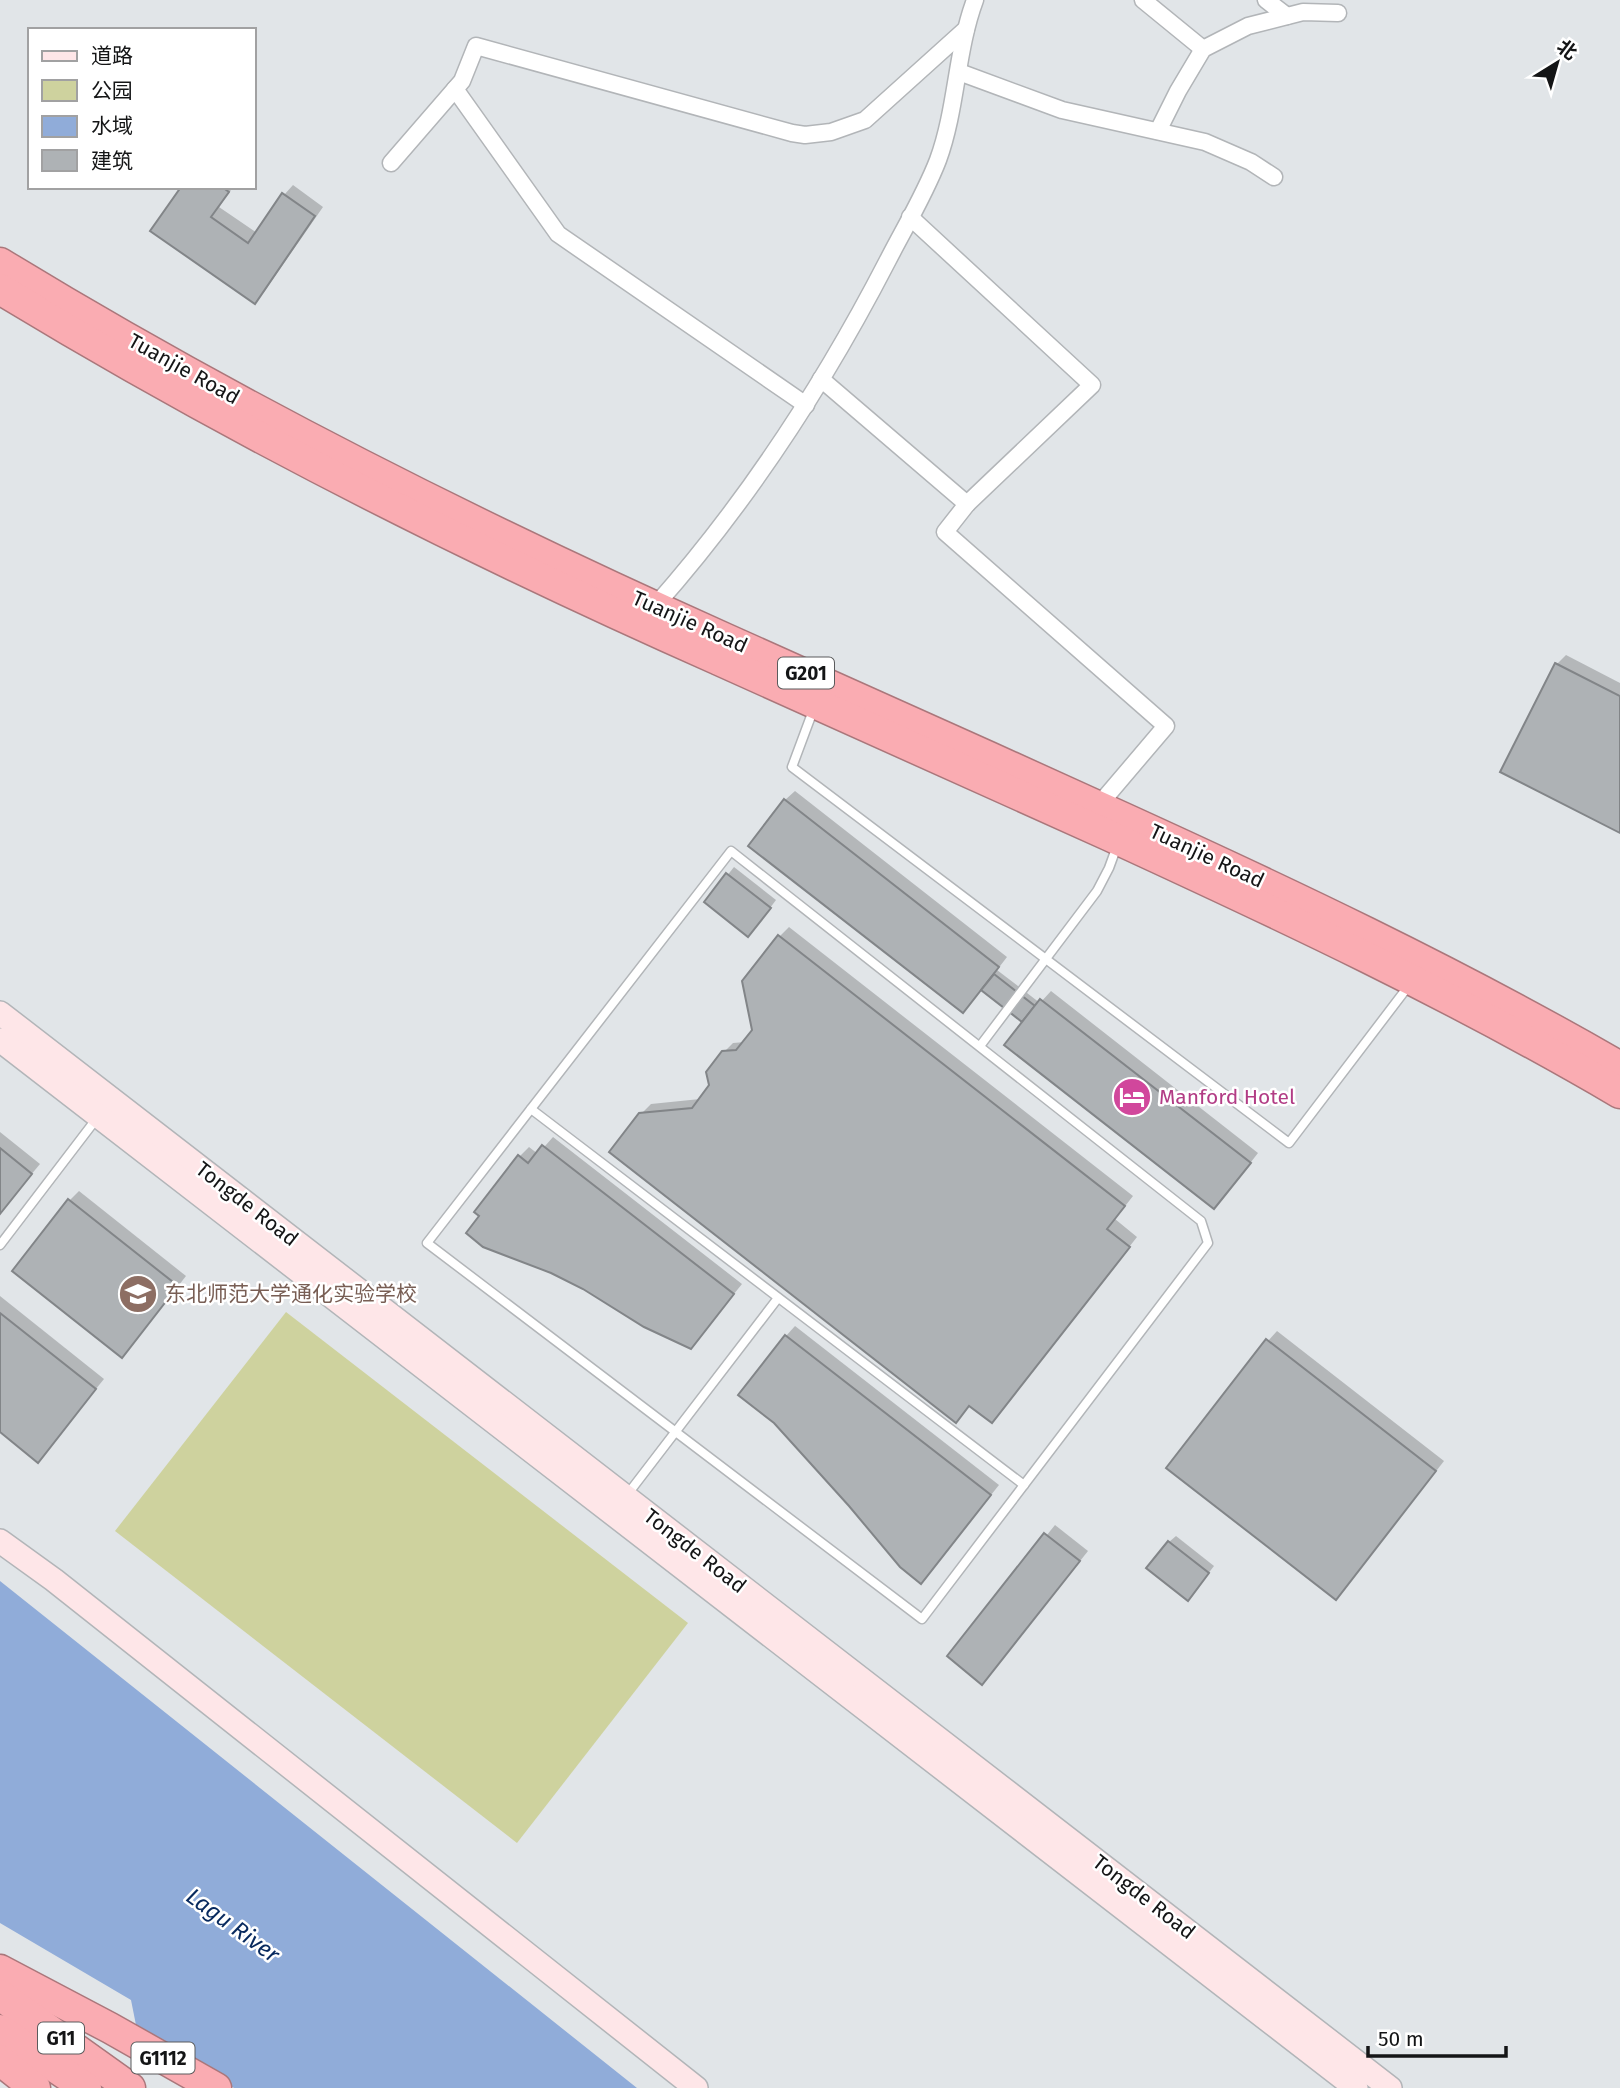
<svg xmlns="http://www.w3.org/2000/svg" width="1620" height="2088" font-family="'Fira Sans','Noto Sans SC',sans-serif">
	<rect width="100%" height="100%" fill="#e1e5e8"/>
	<path fill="#ced29e" d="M286,1312L688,1623L517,1843L115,1531Z"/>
	<path fill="#90acd9" d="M0,1581L637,2088H234L136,2025L131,2000L0,1923Z"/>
	<g fill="#0003">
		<path d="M293,185L323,207L264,292L254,301L183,187H233L219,207L257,233L284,195Z"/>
		<path d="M1566,655L1620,683V830L1557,664Z"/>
		<path d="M795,791L1007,957L997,970L1040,1003L1051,991L1258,1153L1223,1198L1214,1207L1029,1016L982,989L963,1011L785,800Z"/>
		<path d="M734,867L776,900L755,928L706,902Z"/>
		<path d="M789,927L1133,1196L1115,1219L1137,1237L992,1421L641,1114L651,1104L700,1099L711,1086L723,1053L733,1043L745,1042L754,1031L779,937Z"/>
		<path d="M0,1132L40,1164L0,1212Z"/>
		<path d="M553,1137L742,1284L691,1347L520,1156L529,1147L538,1154Z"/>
		<path d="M79,1191L186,1276L131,1346L70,1200Z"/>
		<path d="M0,1296L104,1379L38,1460L0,1430Z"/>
		<path d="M795,1326L999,1485L921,1582L786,1336Z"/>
		<path d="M1277,1331L1444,1461L1345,1588L1268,1341Z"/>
		<path d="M1055,1525L1088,1551L991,1673L949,1656Z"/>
		<path d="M1176,1536L1214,1566L1194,1592L1169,1542Z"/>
	</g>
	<g fill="#aeb2b5" stroke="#828588" stroke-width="2">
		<path d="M181,187H222L229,192L211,217L248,243L282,193L315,216L255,304L150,231Z"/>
		<path d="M1555,663L1620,696V833L1500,772Z"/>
		<path d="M784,799L999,967L963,1013L748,846Z"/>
		<path d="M726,873L771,908L748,937L704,902Z"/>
		<path d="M778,935L1125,1206L1107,1229L1130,1247L992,1423L969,1406L956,1423L609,1152L639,1113L692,1108L709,1085L706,1072L722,1051L736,1050L752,1030L742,981Z"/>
		<path d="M994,974L1035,1006L1022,1022L981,990Z"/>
		<path d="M1040,999L1251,1163L1214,1209L1004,1045Z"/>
		<path d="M542,1145L734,1294L691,1349L644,1327L583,1289L551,1273L483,1247L466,1233L479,1216L474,1212L518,1155L528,1163Z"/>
		<path d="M0,1148L32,1174L0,1214Z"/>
		<path d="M68,1199L178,1286L122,1358L12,1271Z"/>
		<path d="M0,1313L96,1389L38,1463L0,1432Z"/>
		<path d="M785,1335L991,1495L921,1584L900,1567L849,1506L774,1423L738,1395Z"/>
		<path d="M1266,1339L1436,1471L1336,1600L1166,1468Z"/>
		<path d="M1044,1533L1080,1561L982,1685L947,1656Z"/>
		<path d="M1168,1541L1209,1573L1188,1601L1146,1568Z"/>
	</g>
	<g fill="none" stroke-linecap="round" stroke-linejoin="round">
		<g stroke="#b2b5b8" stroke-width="11">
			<g id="lane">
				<path d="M814,708L792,767L1289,1143L1410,984"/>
				<path d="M731,851L1201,1221L1208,1243L922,1619L427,1243Z"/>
				<path d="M980,1046L1097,891L1109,868L1117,846"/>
				<path d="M531,1109L1024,1485"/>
				<path d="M0,1245L97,1118"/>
				<path d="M627,1495L778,1298"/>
			</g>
		</g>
		<g stroke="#b2b5b8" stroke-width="19">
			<g id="street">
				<path d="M1143,0L1203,49"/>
				<path d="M1266,0L1287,16"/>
				<path d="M959,72L1062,110L1205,142L1251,162L1274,177"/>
				<path d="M455,89L558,234L806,405"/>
				<path d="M1158,131L1178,91L1203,49L1248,26L1303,12L1338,13"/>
				<path d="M391,163L462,81L476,46L792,133L805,135L831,132L865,120L966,29"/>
				<path d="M910,217L1092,385L967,504L945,532L1166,726L1098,806"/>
				<path d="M821,379L967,504"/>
				<path d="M655,606C748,501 824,384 888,260C905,227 925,194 938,160C957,108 956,51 975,0"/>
			</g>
		</g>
		<g stroke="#b2b5b8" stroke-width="26">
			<g id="secondary">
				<path d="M0,1013L1390,2088"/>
				<path d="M0,1040L1356,2088"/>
				<path d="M0,1541L54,1580L696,2088"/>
			</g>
		</g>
		<g stroke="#aa777b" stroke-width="33">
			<g id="highway">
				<path d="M0,263C232,405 478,528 726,639C854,696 981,753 1108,811C1282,890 1454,971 1620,1067"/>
				<path d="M0,289C230,429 473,551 719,660C849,718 979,776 1108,835C1282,915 1455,996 1620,1093"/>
				<path d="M0,1970L110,2028L216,2088"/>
				<path d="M0,1995L130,2088"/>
				<path d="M0,2030L86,2088"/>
				<path d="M0,2060L35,2088"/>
			</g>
		</g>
		<use href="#lane" stroke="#fff" stroke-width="8"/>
		<use href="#street" stroke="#fff" stroke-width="16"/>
		<use href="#secondary" stroke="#fee6e8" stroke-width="23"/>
		<use href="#highway" stroke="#faacb2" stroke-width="30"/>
	</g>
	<defs>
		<g id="hotel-disc" transform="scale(2.0125)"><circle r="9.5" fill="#d1479c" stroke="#fff"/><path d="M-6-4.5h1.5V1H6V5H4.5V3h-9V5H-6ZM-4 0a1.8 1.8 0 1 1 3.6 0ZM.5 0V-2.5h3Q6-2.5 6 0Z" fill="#fff"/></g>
		<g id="school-disc" transform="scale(2.0125)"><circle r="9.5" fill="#8d6e63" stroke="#fff"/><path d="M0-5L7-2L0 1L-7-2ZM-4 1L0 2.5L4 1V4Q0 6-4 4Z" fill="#fff"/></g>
	</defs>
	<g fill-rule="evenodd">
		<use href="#hotel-disc" x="1132" y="1097"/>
		<use href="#school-disc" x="138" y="1294"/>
	</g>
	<g text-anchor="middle" stroke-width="5" stroke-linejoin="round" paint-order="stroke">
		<g fill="#fff" stroke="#5a5b5c" stroke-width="2">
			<rect x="778" y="657.5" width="56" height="31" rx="5"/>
			<rect x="38" y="2022.5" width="46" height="31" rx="5"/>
			<rect x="131.5" y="2042.5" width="63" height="31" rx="5"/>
		</g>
		<g font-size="19" font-weight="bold" fill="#141516">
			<text x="806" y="680">G201</text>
			<text x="61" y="2045">G11</text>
			<text x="163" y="2065">G1112</text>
		</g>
		<g font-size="21" fill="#141516" stroke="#fff">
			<text transform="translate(184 369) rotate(29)" y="7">Tuanjie Road</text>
			<text transform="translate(690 622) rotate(24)" y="7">Tuanjie Road</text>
			<text transform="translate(1207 856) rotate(25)" y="7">Tuanjie Road</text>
			<text transform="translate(247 1204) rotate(38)" y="7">Tongde Road</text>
			<text transform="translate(695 1551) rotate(38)" y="7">Tongde Road</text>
			<text transform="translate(1144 1897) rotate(38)" y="7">Tongde Road</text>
		</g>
		<g font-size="21" fill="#b23c85" stroke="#fff" text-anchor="start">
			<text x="1159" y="1104">Manford Hotel</text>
		</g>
		<g font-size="21" fill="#785e54" stroke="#fff" text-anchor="start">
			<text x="165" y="1301">东北师范大学通化实验学校</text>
		</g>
		<g font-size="23" font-style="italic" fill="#07295e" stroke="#fff">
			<text transform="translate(233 1925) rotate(36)" y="8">Lagu River</text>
		</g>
	</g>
	<rect x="28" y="28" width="228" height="161" fill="#ffffff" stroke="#a1a1a2" stroke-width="2"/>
	<rect x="42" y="51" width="35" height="10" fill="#fee6e8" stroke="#a1a1a2" stroke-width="2"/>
	<text x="91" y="63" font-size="21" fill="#141516">道路</text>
	<rect x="42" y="80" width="35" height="21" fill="#ced29e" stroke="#a1a1a2" stroke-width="2"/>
	<text x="91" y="98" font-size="21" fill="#141516">公园</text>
	<rect x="42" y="116" width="35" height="21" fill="#90acd9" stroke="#a1a1a2" stroke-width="2"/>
	<text x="91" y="133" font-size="21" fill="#141516">水域</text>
	<rect x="42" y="150" width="35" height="21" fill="#aeb2b5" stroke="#a1a1a2" stroke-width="2"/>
	<text x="91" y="168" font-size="21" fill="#141516">建筑</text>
	<g transform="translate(1557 63) rotate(37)" stroke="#ffffff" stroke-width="5" paint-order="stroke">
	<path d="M0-5L12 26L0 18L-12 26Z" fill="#141516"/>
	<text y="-10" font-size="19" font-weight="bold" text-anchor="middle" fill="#141516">北</text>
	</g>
	<path d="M1368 2046v10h138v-10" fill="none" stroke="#141516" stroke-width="3.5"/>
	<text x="1378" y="2046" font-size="21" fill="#141516" stroke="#ffffff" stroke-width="5" paint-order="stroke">50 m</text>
</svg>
